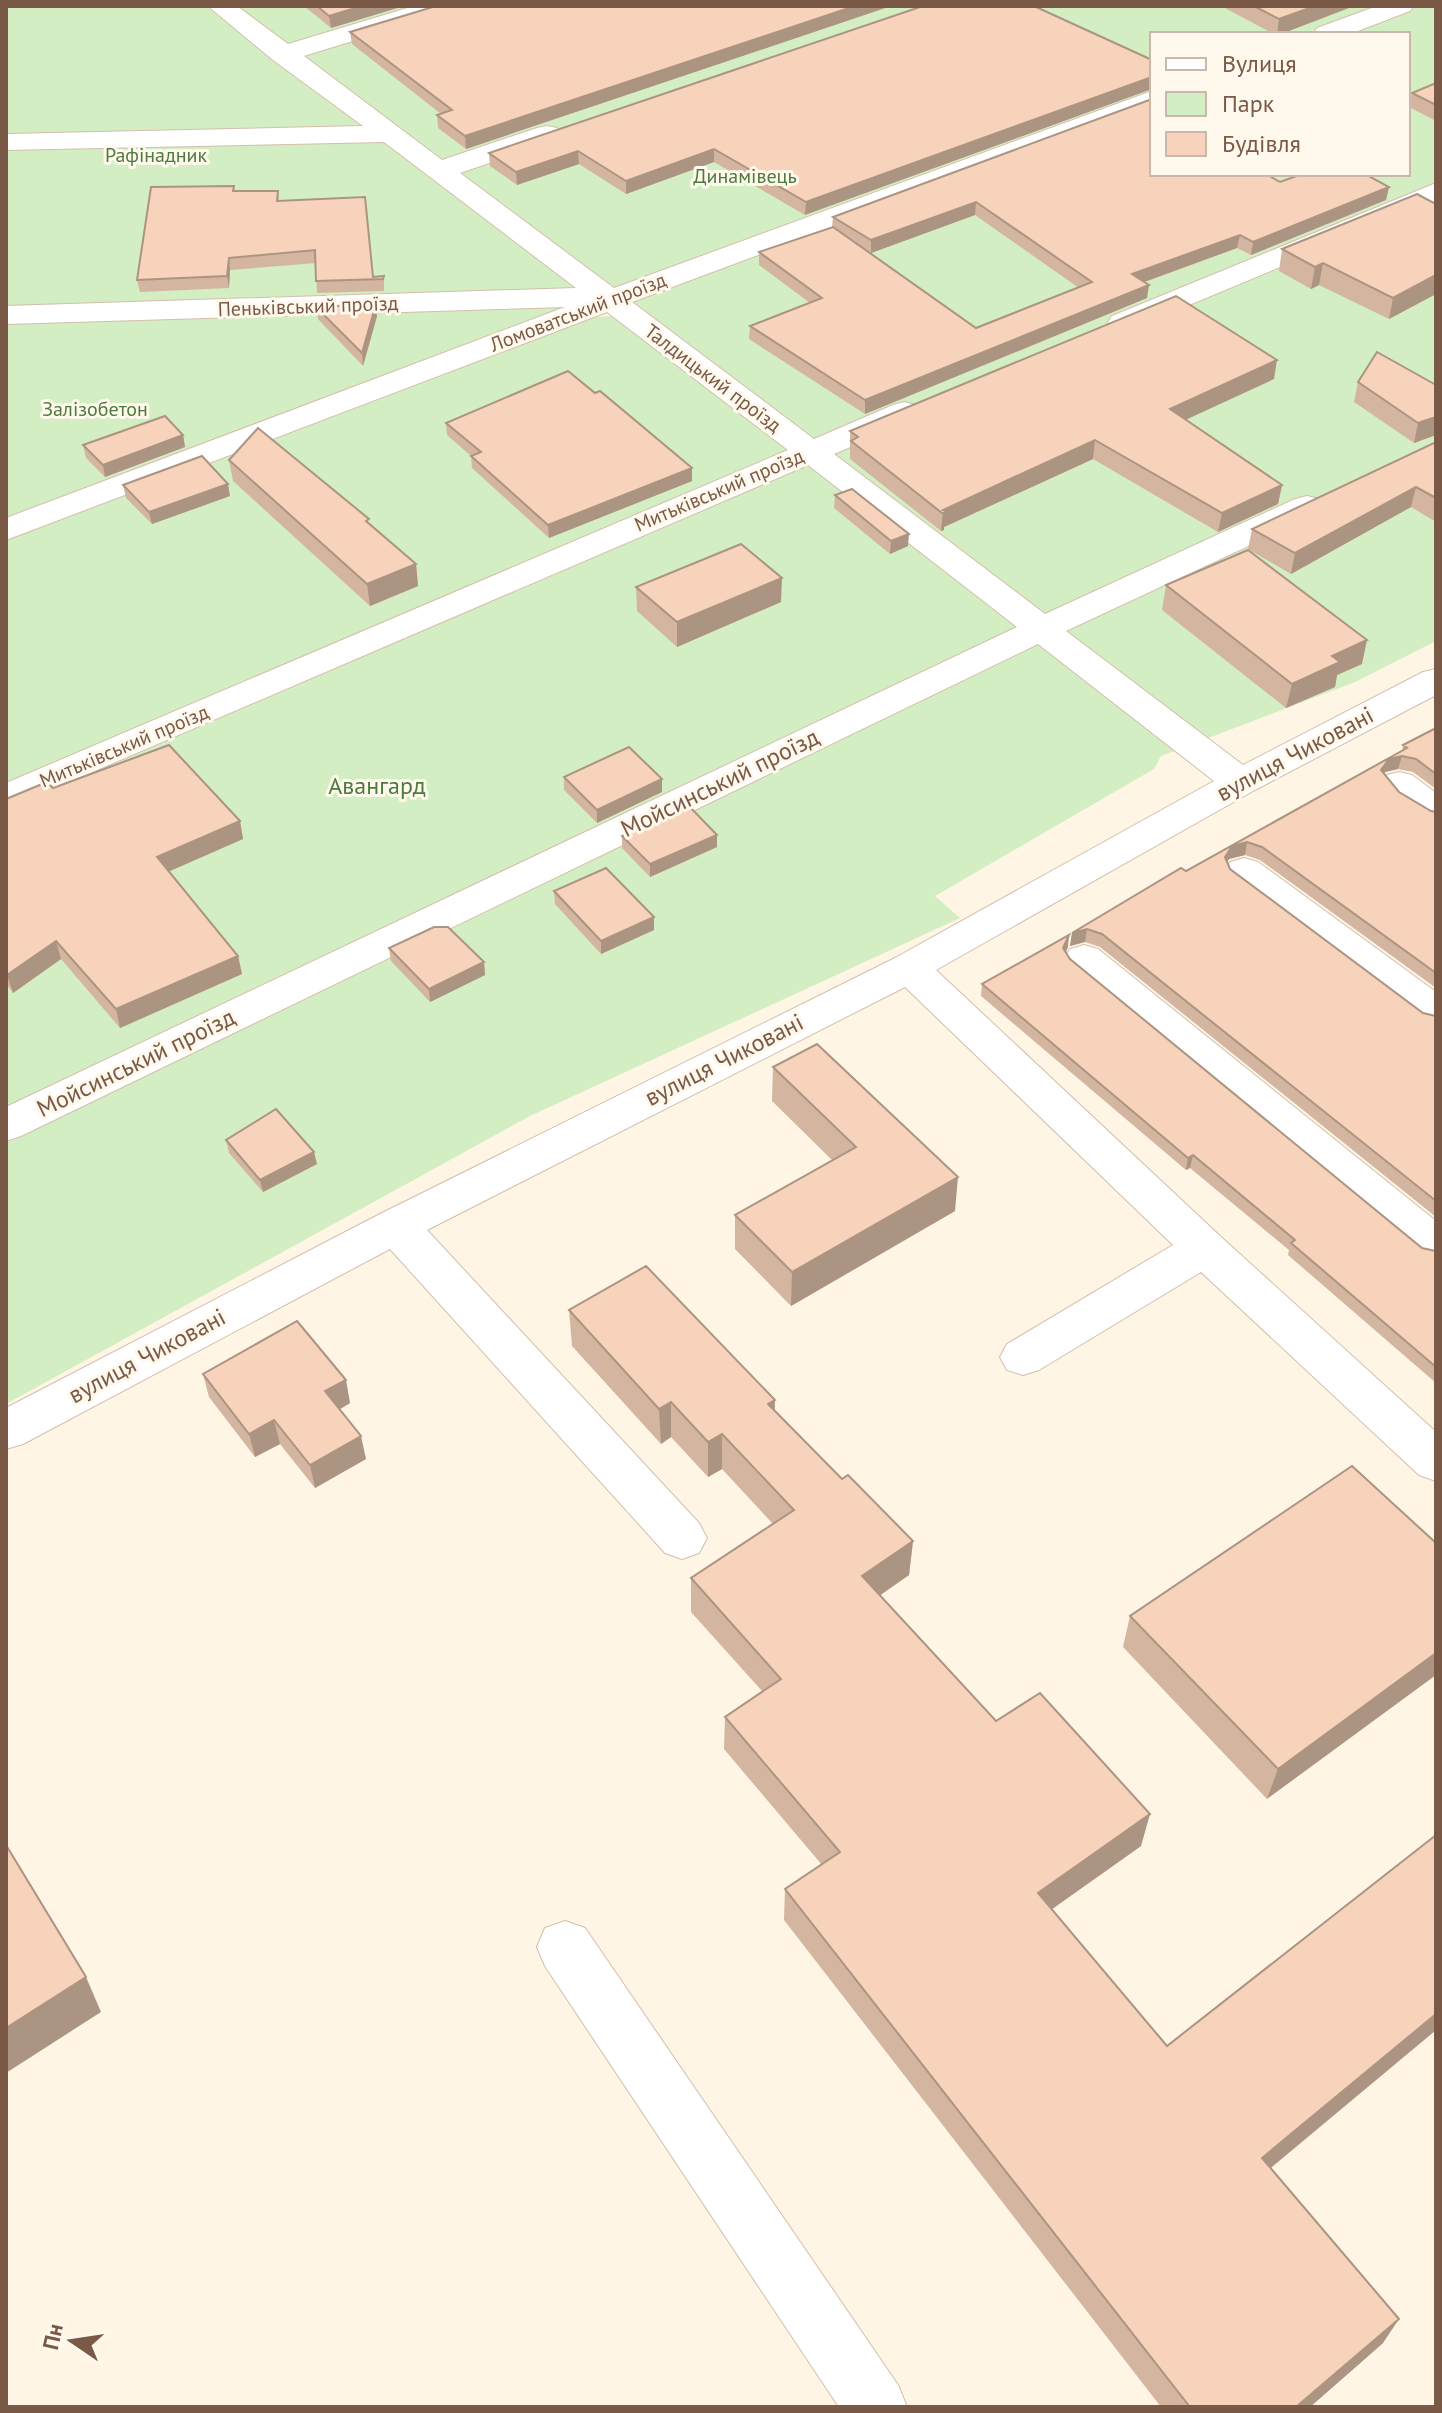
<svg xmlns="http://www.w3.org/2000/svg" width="1442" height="2413" font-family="'PT Sans',sans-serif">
	<rect width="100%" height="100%" fill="#fef5e5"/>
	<g fill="#d3eec2" fill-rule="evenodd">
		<path d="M6,6H206L575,286L562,292L6,311Z"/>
		<path d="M231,6H1436V641L1355,682L1161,756L1154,769L935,896L960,918L530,1116L6,1404V322L581,304L593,317L616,316ZM1152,34H1408V174H1152Z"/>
	</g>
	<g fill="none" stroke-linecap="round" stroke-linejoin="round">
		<g stroke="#d4beac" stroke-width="2">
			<g id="minor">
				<path d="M208,6H237L288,44L414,6H454L450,11L304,56L442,160L537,128L547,126L557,128L561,134L557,140L460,173L614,288L1152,91V108L632,302L814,439L893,405L904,402L915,405L920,412L915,419L834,454L1045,614L1295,499L1307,496L1319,499L1324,506L1319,513L1066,631L1243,765L1423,672L1436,669V695L1253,791L936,970L1220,1236L1436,1432V1481L1419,1475L1201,1272L1039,1370L1023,1375L1007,1370L1000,1357L1007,1344L1173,1245L905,987L427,1230L699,1523L707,1538L699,1553L682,1559L665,1553L390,1249L23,1444L6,1449V1408L380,1214L895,958L1214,781L1038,644L21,1136L6,1141V1107L1017,627L808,465L6,809V783L788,450L607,312L6,540V518L565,307L6,324V306L576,288L384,142L6,150V134L363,126L273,60Z"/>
				<path d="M1377,6H1414L1410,11L1350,34H1313L1317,28Z"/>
				<path d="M1436,183V202L1134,328L1123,331L1112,328L1108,322L1112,316Z"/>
				<path d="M1399,772L1412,775L1436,793V823C1416,818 1392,802 1380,784L1386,775Z"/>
				<path d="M1244,858L1258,862L1436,992V1027L1421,1023L1230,880L1225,871L1230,862Z"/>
				<path d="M1084,945L1098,949L1436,1221V1263L1420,1258L1070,969L1064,959L1070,949Z"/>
				<path d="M565,1921L585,1928L898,2385L907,2407H839L545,1966L537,1947L545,1928Z"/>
			</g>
		</g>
		<use href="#minor" fill="#fff" fill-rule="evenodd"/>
	</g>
	<g fill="#d4b5a0" fill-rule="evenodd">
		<path d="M304,6H404L331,28Z"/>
		<path d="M436,6H891L466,149L438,128L437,115L441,114L352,44L350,32Z"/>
		<path d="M923,6H1040L1036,7L805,215L714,162L626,194L579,164L517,185L490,166L489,153Z"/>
		<path d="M1221,6H1354L1281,34H1274Z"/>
		<path d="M1436,83V121L1409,107L1412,93Z"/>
		<path d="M1152,174L1389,187L1386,200L1251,255L1237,248L1145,282L1147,298L865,414L749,339L750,326L810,303L759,265V252L832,227L833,217ZM975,215L1079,288L976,328L862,248L871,253Z"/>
		<path d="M234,186L235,191H278L279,201L373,277L384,276V291L317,293L316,263L230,270L229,288L140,292L137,280Z"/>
		<path d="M1436,204V294L1389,319L1319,285L1311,289L1279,271L1282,249Z"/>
		<path d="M316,307L377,316L363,366L318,319Z"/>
		<path d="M1274,379L1186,419L1282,485L1278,504L1218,532L1093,459L944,527V530L941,531L850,459V431Z"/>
		<path d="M1358,382L1436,385V435L1414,443L1354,402Z"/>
		<path d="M446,423L692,481L549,538L472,468L471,456L447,435Z"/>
		<path d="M183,435L185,447L105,477L86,458L83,445Z"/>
		<path d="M1436,442V522L1411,507L1291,574L1248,549L1252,529Z"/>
		<path d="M229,460L370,525L416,564L418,586L370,606L233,481Z"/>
		<path d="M123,485L230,496L152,524L126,498Z"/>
		<path d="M835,495L908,546L890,554L834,508Z"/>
		<path d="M1166,585L1362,664L1337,675L1335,687L1286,708L1162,610Z"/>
		<path d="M636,587L781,602L677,647L637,611Z"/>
		<path d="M1436,728V789L1413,772L1398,769L1385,772L1384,774L1399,792L1431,811L1436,812V988L1260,860L1245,855L1229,859L1227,862L1230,869L1423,1013L1436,1016V1217L1100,947L1085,942L1070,946L1072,933L1402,751L1403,745Z"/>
		<path d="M564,777L662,792L597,823L564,790Z"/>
		<path d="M53,788L240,821L243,839L169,871L238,956L242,974L120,1028L61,959L13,993L6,983V799Z"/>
		<path d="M717,835V847L650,877L622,848V836Z"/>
		<path d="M554,891L654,917V930L601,954L555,904Z"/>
		<path d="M1068,947L1066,952L1070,959L1422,1248L1436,1251V1383L1288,1255L1289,1250L1190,1168L1186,1170L981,996L982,984Z"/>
		<path d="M389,948L484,962L485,975L430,1002L391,961Z"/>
		<path d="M773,1067L955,1211L791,1306L735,1249V1215L832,1160L772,1101Z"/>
		<path d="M226,1140L317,1164L263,1192L229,1153Z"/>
		<path d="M569,1310L774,1411L842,1479L913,1541L909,1575L880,1595L996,1721L1141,1846L1052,1909L1167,2046L1436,1835V2030L1271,2168L1383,2343L1310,2407H1161L784,1920L785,1889L822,1865L724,1749L725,1717L762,1691L691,1612V1578L773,1524L722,1469L708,1477L671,1437L661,1444L572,1346Z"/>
		<path d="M203,1374L350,1403L340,1409L366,1459L315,1488L280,1444L255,1457L209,1397Z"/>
		<path d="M1436,1543L1267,1799L1123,1647L1130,1616Z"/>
	</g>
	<g fill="#ac9482">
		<path d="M362,6H404L331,28L329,16Z"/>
		<path d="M855,6H891L466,149L465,136Z"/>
		<path d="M1315,6H1354L1281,34H1277L1279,19Z"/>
		<path d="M1152,77V89L805,215L806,202Z"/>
		<path d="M714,149V162L626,194V181Z"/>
		<path d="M578,151L579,164L517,185L516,172Z"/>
		<path d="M1389,187L1386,200L1251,255L1253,242Z"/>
		<path d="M976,202L975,215L871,253V240Z"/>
		<path d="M1240,235L1237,248L1130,287L1132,274Z"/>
		<path d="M229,258L230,270L229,288L227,276Z"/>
		<path d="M1323,263L1319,285L1311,289L1315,267Z"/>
		<path d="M1436,275V294L1389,319L1393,298Z"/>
		<path d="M1149,285L1147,298L865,414V400Z"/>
		<path d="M376,304L377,316L363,366L362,353Z"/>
		<path d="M1277,360L1274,379L1168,428L1170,409Z"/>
		<path d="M1436,417V435L1414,443L1418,423Z"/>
		<path d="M183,435L185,447L105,477L103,465Z"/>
		<path d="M1095,440L1093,459L944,527V530L941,531L943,510Z"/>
		<path d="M692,468V481L549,538L548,525Z"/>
		<path d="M228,484L230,496L152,524L149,512Z"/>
		<path d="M1282,485L1278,504L1218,532L1222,513Z"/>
		<path d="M1416,487L1411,507L1291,574L1295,553Z"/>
		<path d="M909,534L908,546L890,554L891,541Z"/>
		<path d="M416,564L418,586L370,606L367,584Z"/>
		<path d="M782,578L781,602L677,647V622Z"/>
		<path d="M1367,640L1362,664L1337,675L1335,687L1286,708L1292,684L1332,656Z"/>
		<path d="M1402,756L1398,769L1385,772L1378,782L1381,770L1389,759Z"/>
		<path d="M662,779V792L597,823V810Z"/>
		<path d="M240,821L243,839L161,875L157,857Z"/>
		<path d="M717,835V847L650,877V864Z"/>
		<path d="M1247,842L1245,855L1229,859L1222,870L1225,857L1232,846Z"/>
		<path d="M654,917V930L601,954V941Z"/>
		<path d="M1087,929L1085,942L1070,946L1072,933Z"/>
		<path d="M1069,935L1068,947L1061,961L1063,948Z"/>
		<path d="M56,941L61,959L13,993L7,975Z"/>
		<path d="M238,956L242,974L120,1028L116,1009Z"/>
		<path d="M484,962L485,975L430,1002L429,989Z"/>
		<path d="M314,1152L317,1164L263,1192L260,1180Z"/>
		<path d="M1193,1155L1190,1168L1186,1170L1188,1158Z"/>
		<path d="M958,1177L955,1211L791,1306L792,1272Z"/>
		<path d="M346,1380L350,1403L330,1415L325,1391Z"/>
		<path d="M775,1400L774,1435L768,1404Z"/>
		<path d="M671,1402V1437L661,1444L659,1409Z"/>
		<path d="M274,1420L280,1444L255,1457L249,1434Z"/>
		<path d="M722,1434V1469L708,1477V1442Z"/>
		<path d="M361,1436L366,1459L315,1488L310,1465Z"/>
		<path d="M913,1541L909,1575L859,1610L862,1576Z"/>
		<path d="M1436,1653V1675L1267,1799L1278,1769Z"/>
		<path d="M1150,1814L1141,1846L1031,1924L1038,1893Z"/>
		<path d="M86,1977L101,2012L6,2073V2028Z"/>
		<path d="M1436,2014V2030L1250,2185L1262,2158Z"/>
		<path d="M1399,2319L1383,2343L1310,2407H1296Z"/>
	</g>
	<g fill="#f6d3ba" stroke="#ac9482" stroke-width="2">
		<path d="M317,6H362L329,16Z"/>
		<path d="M436,6H855L465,136L437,115L452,110L350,32Z"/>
		<path d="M923,6H1034L1152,60V77L806,202L714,149L626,181L578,151L516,172L489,153Z"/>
		<path d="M1254,6H1315L1279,19Z"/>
		<path d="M1436,83V105L1412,93Z"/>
		<path d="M1152,99V174H1266L1280,182L1302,174H1365L1389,187L1253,242L1240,235L1132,274L1149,285L865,400L750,326L822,298L759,252L833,227L976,328L1092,282L976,202L871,240L833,217Z"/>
		<path d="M234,186L233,191H278L277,201L365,197L373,277L384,276L383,279L316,281L315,250L229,258L227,276L137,280L151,187Z"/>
		<path d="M1417,194L1436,204V275L1393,298L1323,263L1315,267L1282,249Z"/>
		<path d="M1176,296L1277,360L1170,409L1282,485L1222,513L1095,440L943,510L945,511L942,513L851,441L858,437L850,431Z"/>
		<path d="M376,304L362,353L316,307Z"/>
		<path d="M1377,352L1436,385V417L1418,423L1358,382Z"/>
		<path d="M568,371L595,393L600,391L692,468L548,525L471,456L481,452L446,423Z"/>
		<path d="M165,416L183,435L103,465L83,445Z"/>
		<path d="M258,428L369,519L366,521L416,564L367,584L229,460Z"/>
		<path d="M1436,442V498L1416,487L1295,553L1252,529Z"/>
		<path d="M202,456L228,484L149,512L123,485Z"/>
		<path d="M852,489L909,534L891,541L835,495Z"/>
		<path d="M741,544L782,578L677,622L636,587Z"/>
		<path d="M1248,550L1367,640L1332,656L1340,662L1292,684L1166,585Z"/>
		<path d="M1436,728V774L1416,759L1402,756L1389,759L1381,770L1399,792L1431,811L1436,812V973L1262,847L1247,842L1232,846L1225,857L1230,869L1423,1013L1436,1016V1201L1102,934L1087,929L1072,933L1181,868L1186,871L1407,748L1403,745Z"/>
		<path d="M169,745L240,821L157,857L238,956L116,1009L56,941L7,975L6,973V799L47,782L53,788Z"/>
		<path d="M629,747L662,779L597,810L564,777Z"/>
		<path d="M687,804L717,835L650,864L622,836Z"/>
		<path d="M606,868L654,917L601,941L554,891Z"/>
		<path d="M434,927H448L484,962L429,989L389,948Z"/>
		<path d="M1069,935L1063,948L1070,959L1422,1248L1436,1251V1367L1291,1243L1295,1240L1193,1155L1188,1158L982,984Z"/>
		<path d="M817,1044L958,1177L792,1272L735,1215L856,1147L773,1067Z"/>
		<path d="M276,1109L314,1152L260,1180L226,1140Z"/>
		<path d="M646,1266L775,1400L768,1404L842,1479L848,1475L913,1541L862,1576L996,1721L1040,1693L1150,1814L1038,1893L1167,2046L1436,1835V2014L1262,2158L1399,2319L1296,2407H1190L785,1889L840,1852L725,1717L781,1679L691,1578L794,1510L722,1434L708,1442L671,1402L659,1409L569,1310Z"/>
		<path d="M297,1321L346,1380L325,1391L361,1436L310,1465L274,1420L249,1434L203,1374Z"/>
		<path d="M1352,1466L1436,1543V1653L1278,1769L1130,1616Z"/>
		<path d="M6,1845L86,1977L6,2028Z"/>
	</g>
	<g text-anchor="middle" stroke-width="6" stroke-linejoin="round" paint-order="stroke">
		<g font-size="20" fill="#4d7b3c" stroke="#fff8ed">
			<text x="156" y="162">Рафінадник</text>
			<text x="745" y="183">Динамівець</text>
			<text x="95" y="416">Залізобетон</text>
		</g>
		<g font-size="20" fill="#7a5a47" stroke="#fff8ed">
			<text transform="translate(308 306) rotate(-2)" y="7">Пеньківський проїзд</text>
			<text transform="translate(578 312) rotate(-21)" y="7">Ломоватський проїзд</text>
			<text transform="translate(713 378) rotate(37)" y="7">Талдицький проїзд</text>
			<text transform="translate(719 490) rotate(-23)" y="7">Митьківський проїзд</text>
			<text transform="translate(124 746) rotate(-23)" y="7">Митьківський проїзд</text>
		</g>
		<g font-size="24" fill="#7a5a47" stroke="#fff8ed">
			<text transform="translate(1295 754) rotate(-28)" y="8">вулиця Чиковані</text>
			<text transform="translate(720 783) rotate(-26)" y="8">Мойсинський проїзд</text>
			<text transform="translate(724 1060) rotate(-27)" y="8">вулиця Чиковані</text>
			<text transform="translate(136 1063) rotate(-26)" y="8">Мойсинський проїзд</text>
			<text transform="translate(147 1356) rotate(-28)" y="8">вулиця Чиковані</text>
		</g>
		<g font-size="24" fill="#4d7b3c" stroke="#fff8ed">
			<text x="377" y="794">Авангард</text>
		</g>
	</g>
	<rect width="1442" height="2413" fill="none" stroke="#7a5a47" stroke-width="16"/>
	<rect x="1150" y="32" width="260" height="144" fill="#fff8ed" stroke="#cab9ab" stroke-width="2"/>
	<rect x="1166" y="58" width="40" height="12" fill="#ffffff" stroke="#cab9ab" stroke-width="2"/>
	<text x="1222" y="72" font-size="24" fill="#7a5a47">Вулиця</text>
	<rect x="1166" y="92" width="40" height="24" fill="#d3eec2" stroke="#cab9ab" stroke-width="2"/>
	<text x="1222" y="112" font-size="24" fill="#7a5a47">Парк</text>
	<rect x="1166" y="132" width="40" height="24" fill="#f6d3ba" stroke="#cab9ab" stroke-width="2"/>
	<text x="1222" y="152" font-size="24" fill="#7a5a47">Будівля</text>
	<g transform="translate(72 2341) rotate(283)" stroke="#fff8ed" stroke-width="6" paint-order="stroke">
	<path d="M0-6L14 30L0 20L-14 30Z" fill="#7a5a47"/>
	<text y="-12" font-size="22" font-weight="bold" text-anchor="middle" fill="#7a5a47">Пн</text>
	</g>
</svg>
